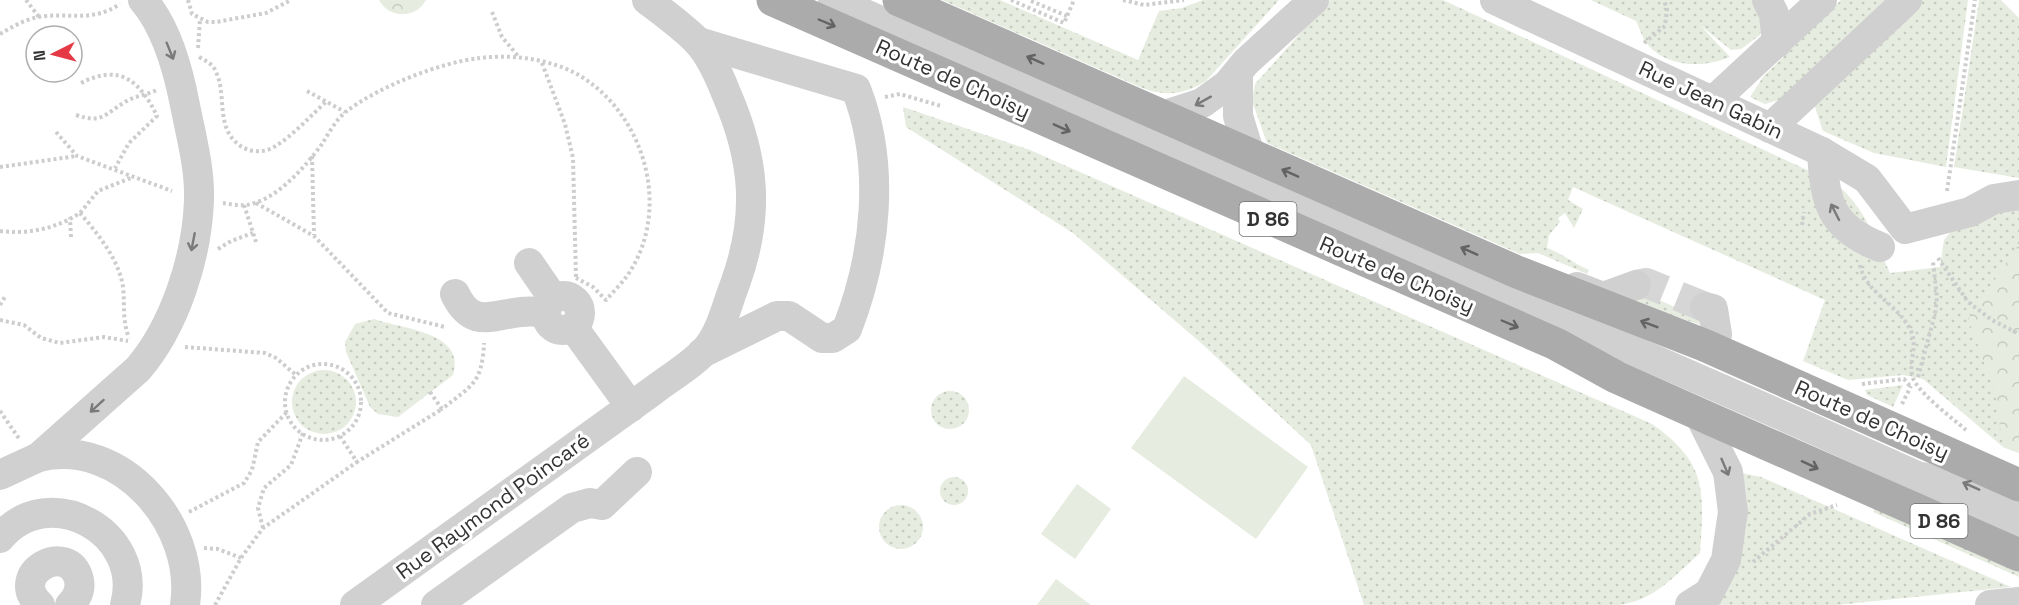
<svg xmlns="http://www.w3.org/2000/svg" width="2019" height="605" font-family="'Space Grotesk',sans-serif">
	<defs>
		<pattern id="green-dots" width="8" height="8" patternUnits="userSpaceOnUse" patternTransform="scale(1.5)"><rect width="8" height="8" fill="#e6ecdf"/><path d="M2 2h.1M6 6h.1" fill="none" stroke="#c6cbc0" stroke-width="1.8" stroke-linecap="round"/></pattern>
		<pattern id="forest-crowns" width="20" height="18" patternUnits="userSpaceOnUse" patternTransform="scale(1.5)"><rect width="20" height="18" fill="#e6ecdf"/><path d="M2 6a3 3 0 1 1 6 0M12 15a3 3 0 1 1 6 0" fill="none" stroke="#c6cbc0"/></pattern>
	</defs>
	<rect width="100%" height="100%" fill="#fff"/>
	<g fill="url(#green-dots)">
		<path d="M942,0H1000L1138,60L1159,11L1182,8L1203,0H1279L1206,81C1184,95 1164,97 1140,87Z"/>
		<path d="M1330,0H1443L1792,163C1806,170 1826,176 1838,186C1867,209 1875,242 1890,273L1940,267L1944,240L1953,229L2019,203V453L2003,447L1923,379L1903,375L1848,380L1803,361L1825,300L1573,187L1568,200L1583,209L1574,228L1565,213L1558,218L1560,222L1549,235L1547,248C1563,254 1573,263 1589,270L1587,274L1538,253L1520,254L1267,143L1252,101L1255,84Z"/>
		<path d="M1591,0H1759L1764,18L1760,35L1741,49L1731,50L1700,25L1730,57C1706,67 1674,68 1653,50C1643,42 1641,31 1636,21Z"/>
		<path d="M1841,0H1896L1786,98L1765,104L1750,97L1763,77Z"/>
		<path d="M1919,0H1968L1946,167L1874,153L1823,131L1813,101Z"/>
		<path d="M1979,0H2001L2019,18V178L1954,167Z"/>
		<path d="M903,107L1030,150L1652,424C1708,463 1704,492 1700,553C1673,577 1655,600 1619,605H1364L1311,445L1201,343L1073,233L906,127Z"/>
		<path d="M1646,294L1697,317L1702,320L1701,325L1627,300Z"/>
		<path d="M374,319C402,329 467,332 453,375L398,417L378,414L370,407L346,352L345,342L355,324Z"/>
		<circle cx="324" cy="402" r="32"/>
		<path d="M1903,385L1893,407L1867,395L1865,390Z"/>
		<circle cx="950" cy="410" r="19"/>
		<path d="M1742,473L1761,477L2011,587L1837,605H1710C1741,558 1756,531 1742,473Z"/>
		<circle cx="954" cy="491" r="14"/>
		<path d="M1876,504L2019,567V577L1873,512Z"/>
		<circle cx="901" cy="527" r="22"/>
	</g>
	<g fill="url(#forest-crowns)">
		<path d="M379,0H426C416,19 389,19 379,0Z"/>
		<path d="M2019,244V453L2003,447L1995,392L1968,319Z"/>
	</g>
	<g fill="#e6ecdf">
		<path d="M1184,376L1308,467L1256,539L1131,448Z"/>
		<path d="M1077,484L1111,509L1075,559L1041,534Z"/>
		<path d="M1056,579L1091,605H1037Z"/>
	</g>
	<g fill="none" stroke-linecap="round" stroke-linejoin="round">
		<path stroke="#d6d6d6" stroke-width="30" stroke-dasharray="30 15" stroke-linecap="butt" d="M1636,285L1646,283L1705,307"/>
		<g stroke="#cdcdcd" stroke-width="4" stroke-dasharray="3 3" stroke-linecap="butt">
			<path d="M26,0L39,17"/>
			<path d="M188,0L192,14L208,22H216L266,13L291,0"/>
			<path d="M1011,0L1064,23L1074,0"/>
			<path d="M1123,0L1144,5L1184,0"/>
			<path d="M1031,1L1067,16"/>
			<path d="M492,12L502,37L518,56"/>
			<path d="M0,34C12,27 24,20 38,17C67,12 92,23 120,4"/>
			<path d="M1644,43L1665,26L1667,9L1664,0"/>
			<path d="M198,48L200,19"/>
			<path d="M199,57C206,61 213,64 216,72C224,89 220,109 226,127C233,147 255,158 274,147C293,136 310,116 327,101"/>
			<path d="M542,63L565,124L573,158L576,278"/>
			<path d="M81,83C120,63 140,81 157,116L129,143L115,168"/>
			<path d="M307,91L345,112"/>
			<path d="M885,97L900,94L941,106"/>
			<path d="M76,115C102,124 105,114 125,102C134,96 147,95 157,90"/>
			<path d="M56,132L77,156L172,191"/>
			<path d="M312,156L314,235"/>
			<path d="M0,167L77,156"/>
			<path d="M1947,191L1975,0"/>
			<path d="M223,203C230,204 238,206 246,205C276,201 305,167 322,144C329,133 336,119 347,111C378,87 441,62 480,58C512,54 549,59 577,74C645,113 673,210 627,276C621,284 613,292 606,300L593,287L576,278"/>
			<path d="M256,203L314,236L388,313L445,327"/>
			<path d="M244,205L256,242"/>
			<path d="M80,213C97,233 119,259 123,287C125,305 122,320 129,338"/>
			<path d="M1802,225L1804,212"/>
			<path d="M0,231C25,234 48,230 70,219"/>
			<path d="M71,237L70,219L80,213L98,191L133,177"/>
			<path d="M218,249L231,241L253,233"/>
			<path d="M1938,258L1968,302L1992,320L2019,334"/>
			<path d="M1860,265C1865,292 1898,305 1910,329C1920,348 1905,367 1915,382C1925,398 1951,417 1966,430"/>
			<path d="M0,305L6,295"/>
			<path d="M0,320L24,325L41,338L60,343L104,337L128,341"/>
			<path d="M185,347L265,353L276,358L296,375"/>
			<circle cx="323" cy="402" r="38"/>
			<path d="M1918,377L1935,314L1937,297L1933,262"/>
			<path d="M1862,384L1904,379L1910,386"/>
			<path d="M430,392L442,409C472,385 482,384 484,343"/>
			<path d="M1902,404L1911,386"/>
			<path d="M0,411L20,440"/>
			<path d="M340,436L357,462L442,409"/>
			<path d="M189,512L244,483L252,470L258,442L287,412"/>
			<path d="M263,528L258,508L264,488L291,465L303,433"/>
			<path d="M204,548L218,549L241,558"/>
			<path d="M1753,562L1810,514L1837,505"/>
			<path d="M215,605L241,558L263,528L357,462"/>
		</g>
		<g stroke="#d0d0d0" stroke-width="30">
			<path d="M833,0L1808,427L1919,477L1950,504L2019,534"/>
			<path d="M1495,0L1822,152L1867,179L1905,229L1970,212L1994,199L2019,195"/>
			<path d="M1767,0L1774,14L1777,43"/>
			<path d="M698,42L856,89C886,165 876,255 847,329L833,338H822L789,316H777L702,353"/>
			<path d="M1238,73V116L1250,155"/>
			<path d="M1713,101L1822,0"/>
			<path d="M1162,116L1202,103L1227,85L1246,62L1314,0"/>
			<path d="M1770,128L1907,0"/>
			<path d="M1822,152C1825,203 1830,227 1880,247"/>
			<path d="M529,263L553,298"/>
			<path d="M1577,287L1603,297L1636,285"/>
			<path d="M455,294C472,329 491,315 521,312C529,311 538,312 545,312"/>
			<circle cx="563" cy="313" r="17"/>
			<path d="M1705,307L1713,309L1717,334"/>
			<path d="M573,327L631,407"/>
			<path d="M39,457C121,437 197,525 185,605"/>
			<path d="M0,475L39,457L138,369C175,326 197,257 199,200C200,168 191,136 185,105C178,69 167,28 143,0"/>
			<path d="M1919,477L1958,481L2019,507"/>
			<path d="M0,538C49,479 145,533 125,605"/>
			<path d="M40,605C6,574 69,539 79,580C81,590 77,598 70,605"/>
			<path d="M355,605L654,390C672,376 694,364 708,347C722,329 727,304 735,284C760,215 755,159 726,93C719,75 710,55 697,41C682,26 664,13 647,0"/>
			<path d="M436,605L572,508L590,503L602,505L637,472"/>
			<path d="M1690,605L1709,593L1726,560L1733,512L1728,472L1699,414"/>
			<path d="M1990,605L2019,602"/>
		</g>
		<g stroke="#ababab" stroke-width="33">
			<path d="M773,0L1556,344L1616,377L1699,414L2019,555"/>
			<path d="M899,0L1517,272L1704,345L2019,485"/>
		</g>
	</g>
	<defs><path id="oneway-shaft" d="M-6 0H5M1.5-3L5.5 0L1.5 3" fill="none" stroke-width="1.6" stroke-linecap="round" stroke-linejoin="round" transform="scale(1.5)"/></defs>
	<g stroke="#636363">
		<use href="#oneway-shaft" transform="translate(827 23) rotate(23)"/>
		<use href="#oneway-shaft" transform="translate(1035 60) rotate(-156)"/>
		<use href="#oneway-shaft" transform="translate(1062 128) rotate(24)"/>
		<use href="#oneway-shaft" transform="translate(1290 173) rotate(-156)"/>
		<use href="#oneway-shaft" transform="translate(1469 251) rotate(-156)"/>
		<use href="#oneway-shaft" transform="translate(1510 324) rotate(23)"/>
		<use href="#oneway-shaft" transform="translate(1649 324) rotate(-159)"/>
		<use href="#oneway-shaft" transform="translate(1810 465) rotate(25)"/>
	</g>
	<g stroke="#7a7a7a">
		<use href="#oneway-shaft" transform="translate(170 51) rotate(68)"/>
		<use href="#oneway-shaft" transform="translate(1203 101) rotate(151)"/>
		<use href="#oneway-shaft" transform="translate(1835 212) rotate(-117)"/>
		<use href="#oneway-shaft" transform="translate(193 242) rotate(101)"/>
		<use href="#oneway-shaft" transform="translate(97 406) rotate(138)"/>
		<use href="#oneway-shaft" transform="translate(1725 467) rotate(67)"/>
		<use href="#oneway-shaft" transform="translate(1971 486) rotate(-156)"/>
	</g>
	<g text-anchor="middle" stroke-width="6" stroke-linejoin="round" paint-order="stroke">
		<g fill="#fff" stroke="#707070" stroke-width="1.5">
			<rect x="1239.5" y="202" width="57" height="34" rx="4.5"/>
			<rect x="1910.5" y="504" width="57" height="34" rx="4.5"/>
		</g>
		<g font-size="20" font-weight="bold" fill="#333">
			<text x="1268" y="226">D 86</text>
			<text x="1939" y="528">D 86</text>
		</g>
		<g font-size="21" fill="#333" stroke="#fff">
			<text transform="translate(953 79) rotate(24)" y="7">Route de Choisy</text>
			<text transform="translate(1711 100) rotate(25)" y="7">Rue Jean Gabin</text>
			<text transform="translate(1397 275) rotate(23)" y="7">Route de Choisy</text>
			<text transform="translate(1872 420) rotate(24)" y="7">Route de Choisy</text>
			<text transform="translate(493 506) rotate(-36)" y="7">Rue Raymond Poincaré</text>
		</g>
	</g>
	<g transform="translate(54 54) rotate(264)"><circle r="28" fill="#ffffff" stroke="#adadad" stroke-width="1.5"/>
	<path d="M0-4.5L10 22L0 15L-10 22Z" fill="#e63946"/>
	<text y="-9" font-size="16" font-weight="bold" text-anchor="middle" fill="#333333">N</text>
	</g>
</svg>
